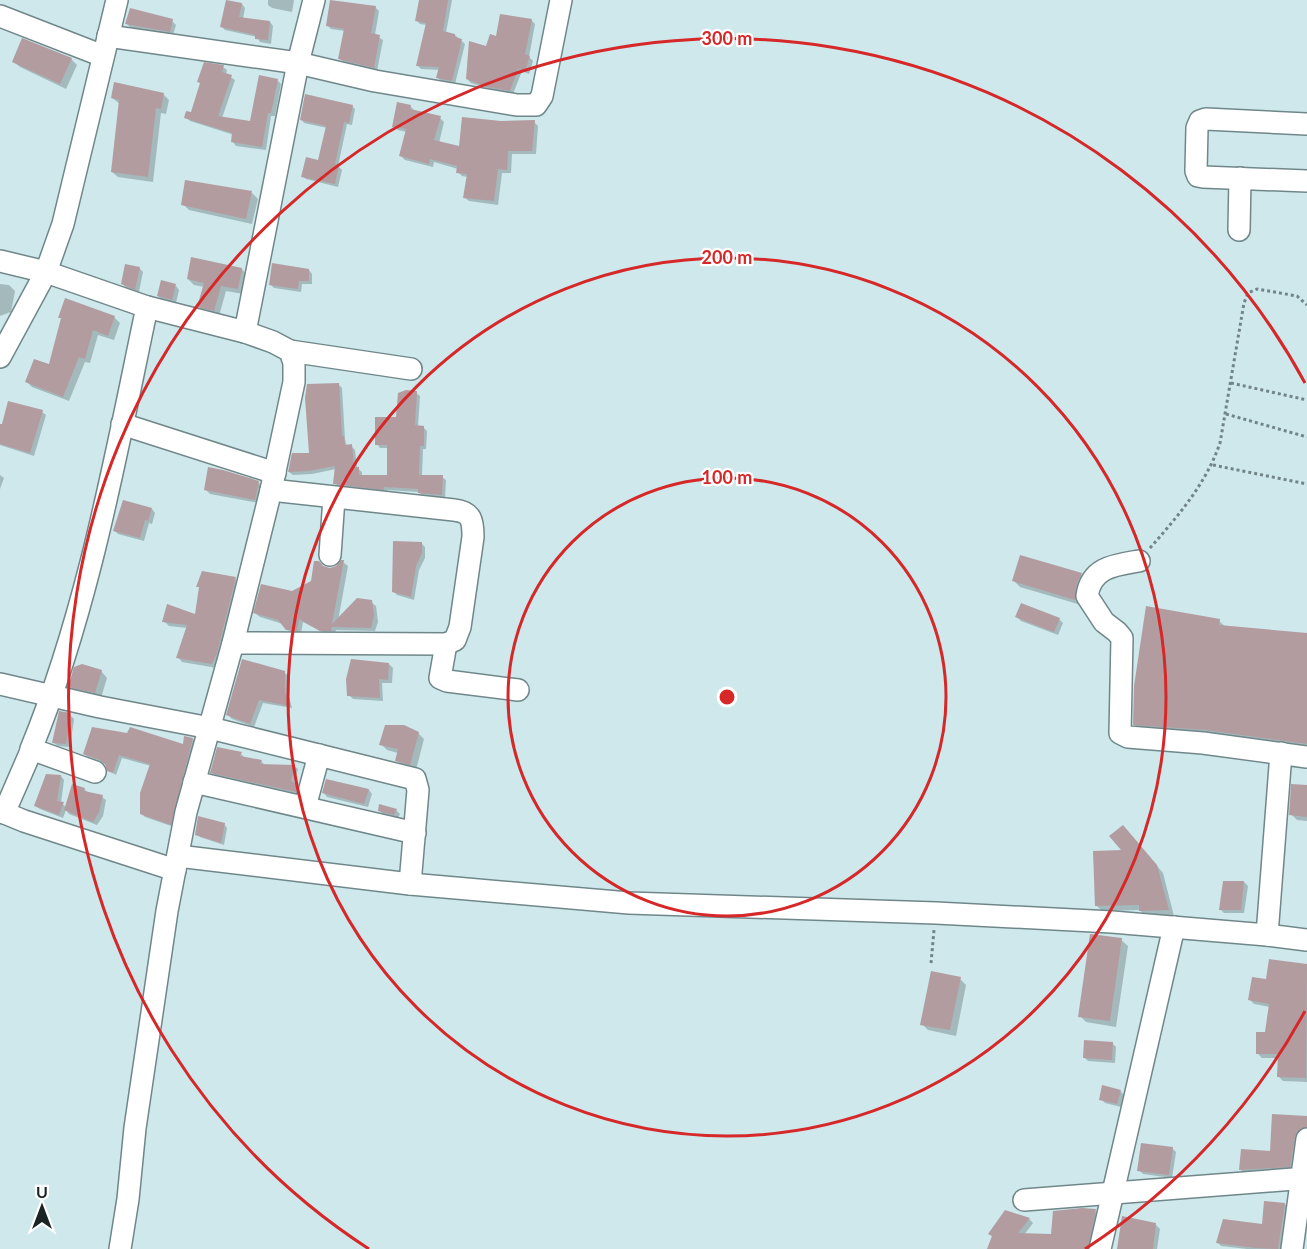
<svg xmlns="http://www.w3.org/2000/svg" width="1307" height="1249" font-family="Lato,sans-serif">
	<rect width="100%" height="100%" fill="#cee8ec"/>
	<g fill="#0003">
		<path d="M268,0H294L292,12L272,8L268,5Z"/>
		<path d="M420,0H452L446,33L455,35L465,44L455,84L442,82L438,78L440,70L421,69L417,65L427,25L420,24L416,20Z"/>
		<path d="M242,4L245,8L243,19L270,22L273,26L271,44L260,42L257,37L225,30L221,26Z"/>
		<path d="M375,7L379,11L375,35L383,40L377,71L344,63L340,59L345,31L331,29L327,25Z"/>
		<path d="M531,20L535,24L529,57L533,61L529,74L522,71L513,94L492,90L471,83L467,79L497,37Z"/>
		<path d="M172,21L176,25L173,35L131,28L127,24Z"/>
		<path d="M71,59L77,65L66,89L20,67L13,61Z"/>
		<path d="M223,67L227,70L226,74L235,80L222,118L251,123L277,80L281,84L275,116H271L266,150L236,146L233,142L234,135L190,121L186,117L192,114Z"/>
		<path d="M115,84L164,95L169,100L166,114L161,113L153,182L118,177L112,172L120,104L112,98Z"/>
		<path d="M352,106L355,109L352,125L347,124L338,166L342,170L338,187L306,179L303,176L319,162L327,128L304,123L301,119Z"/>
		<path d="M410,106L414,110L440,118L444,122L439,143L460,148L501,123L534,122L538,126L536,154H512L511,173H502L498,205L469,201L464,197L468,177L462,176L458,172V169L434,162L433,167L405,160L401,156L407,132L398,130L394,126Z"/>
		<path d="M252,193L258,199L252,224L189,210L183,204Z"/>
		<path d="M139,268L143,272L139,292L126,288L123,284Z"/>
		<path d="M242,269L247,275L243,294L226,291L219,316L204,312L199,306L204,287L194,285L188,279Z"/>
		<path d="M309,270L312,274V284H302L301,292L274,288L271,285Z"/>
		<path d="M0,284L9,285L15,291L11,312L0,316Z"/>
		<path d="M176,286L179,290L176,303L162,300L158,296Z"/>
		<path d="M60,317H114L120,323L114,340L98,335L90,363L85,362L69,401L32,387L27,382L50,366L62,319Z"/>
		<path d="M338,384L342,388L345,439L347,447L351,446L355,450L357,468L362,472V477H389L388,448H380L377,444L416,393L420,396L418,427H423L427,431L426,449H423L422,476L442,477L446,480L445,498L423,496L418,492L387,490V492L339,487L335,483L336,469L312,474L293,475L289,472L311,455Z"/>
		<path d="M42,412L46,415L34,456L0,445V430Z"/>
		<path d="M0,475L4,478L0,489Z"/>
		<path d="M259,483L262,487L259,503L210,494L206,490Z"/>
		<path d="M152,509L155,513L152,524L149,523L144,541L118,534L114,530Z"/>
		<path d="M421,543L425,547V558L419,570L414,600L397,595L393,591Z"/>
		<path d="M343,562L348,566L338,621L371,602L376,606L378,622L375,631L336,630L335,635L326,634L303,622L301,634H292L283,624L260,617L255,613L313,582L323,567L330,569L337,567Z"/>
		<path d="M1081,575L1087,581L1081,605L1020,587L1014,581Z"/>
		<path d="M235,579L240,583L217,668L182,662L178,657L187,628L169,626L164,621L196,616L200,588L198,586Z"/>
		<path d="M1017,617L1059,619L1063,623L1058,635L1021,621Z"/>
		<path d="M1219,621L1226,627L1307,635V749L1141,730L1134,724Z"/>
		<path d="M389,664L393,668L392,683H382L383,701L353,699L349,695Z"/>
		<path d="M101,671L107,678L101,698L76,692L69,686Z"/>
		<path d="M284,672L288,676L287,689L292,708L263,703L254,727L232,719L228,715Z"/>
		<path d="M70,715L74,719L70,747L58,746L54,743Z"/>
		<path d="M418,733L424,739L416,770L403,767L397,760L398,753L387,750L381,744Z"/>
		<path d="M193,739L196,743L174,827L145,817L141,813L151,766L122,758L116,775L109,771L107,765L88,757L84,754L184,746Z"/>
		<path d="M218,748L241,754L244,757L261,761L265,765L294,766L298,769L294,784L300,789L299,795L215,776L212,772Z"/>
		<path d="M61,776L64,780L61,803L66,807L84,789L89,793L102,797L106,800L103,816L97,825L69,814L66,810L63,818L40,809L36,806Z"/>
		<path d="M1307,787V821L1297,820L1291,814Z"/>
		<path d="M369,790L372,794L368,807L327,797L324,793Z"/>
		<path d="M396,810L400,814L398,818L383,815L380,811Z"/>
		<path d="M224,824L227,828L224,845L200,837L197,834Z"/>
		<path d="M1129,833L1163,873L1174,916L1146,917L1140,910L1102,911L1096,905L1124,852Z"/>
		<path d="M1244,882L1248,886L1244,913H1224L1220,909Z"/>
		<path d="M1121,940L1128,946L1116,1027L1086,1022L1080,1016Z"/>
		<path d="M1307,965V1082L1283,1081L1279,1077V1058H1262L1257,1053L1266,1034L1270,1007L1254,1004L1250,1000L1268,981Z"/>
		<path d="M960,979L966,985L956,1036L928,1030L922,1024Z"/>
		<path d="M1112,1043L1116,1047L1115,1063L1088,1061L1084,1057Z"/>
		<path d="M1120,1091L1124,1095L1121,1107L1105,1103L1101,1099Z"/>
		<path d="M1307,1118V1132L1294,1170L1244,1174L1241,1170L1242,1150L1271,1152Z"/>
		<path d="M1172,1148L1176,1152L1172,1178L1143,1174L1139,1170Z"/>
		<path d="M1285,1204L1289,1208L1282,1249H1247L1221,1246L1217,1242L1264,1226Z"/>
		<path d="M1095,1211L1099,1215L1092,1249H988L993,1237L990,1234L1029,1219L1033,1223L1024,1235L1052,1236Z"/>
		<path d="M1155,1224L1160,1229L1157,1249H1119Z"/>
	</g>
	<g fill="#b39ca0">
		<path d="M226,0L242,3L239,17L270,21L268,40L255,39V35L220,27Z"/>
		<path d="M330,0L376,6L371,33L380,35L374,68L338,59L344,29L326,26Z"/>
		<path d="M419,0H448L443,31L455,34V37L462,39L452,81L436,78L439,67L416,66L426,23L415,21Z"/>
		<path d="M130,8L173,19L170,32L125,24Z"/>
		<path d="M500,14L532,19L525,54L530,56L525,71L518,69L510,91L487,87L466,79L469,41L486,46L490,34L496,36Z"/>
		<path d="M22,38L72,58L60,84L12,62Z"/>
		<path d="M204,62L224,65L222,72L232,75L218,116L250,121L259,75L278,79L271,113H268L262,147L231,142L232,133L184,118L186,111L191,112L200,83L197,82Z"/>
		<path d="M114,82L164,93L161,109L156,108L148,177L111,172L119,100L111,98Z"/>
		<path d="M305,94L353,105L349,123L344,122L335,164L339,165L335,184L301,177L306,157L318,160L326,126L300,120Z"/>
		<path d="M397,102L411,105L410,109L441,116L434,140L459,146L462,117L501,121L535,120L532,151H508L507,170L498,169L494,201L463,198L467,174L456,173L457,166L430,159L429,164L399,156L406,129L392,127Z"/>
		<path d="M185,180L252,191L246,219L181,205Z"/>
		<path d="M191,257L242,268L238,289L221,286L214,311L197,307L204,283L187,279Z"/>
		<path d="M272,263L309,269V281H299L298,289L269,285Z"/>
		<path d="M125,264L140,267L135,290L121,284Z"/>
		<path d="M161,280L176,284L172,300L157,296Z"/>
		<path d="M65,298L115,316L108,336L93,330L85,359L79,357L63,397L25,382L34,359L49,364L61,318H58Z"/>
		<path d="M339,383L342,436H344L345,445L352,444L354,467H359V475H387V445H375V417H396L398,393L406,390L417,391L415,425L424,426V446H420L419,475H443L442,495L418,493V489L384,487V490L333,484L335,466L308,471L288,472L292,453H309L305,398L307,384Z"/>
		<path d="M8,401L43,410L30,453L0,444V424H2Z"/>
		<path d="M208,467L223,470L259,481L255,500L204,490Z"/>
		<path d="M123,500L152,508L148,521L145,520L140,538L113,531Z"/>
		<path d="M393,541L422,542V553L416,566L411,597L392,592Z"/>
		<path d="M1020,555L1082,573L1077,583L1075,600L1012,581Z"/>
		<path d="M341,560H344L332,624L357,598L372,600L374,616L371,628L332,627L331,631H320L299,619L297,631L286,630L278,620L253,613L261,584L292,591L311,581L314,561H319L323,566L330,568L336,566Z"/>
		<path d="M202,571L236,577L217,653L212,664L176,658L187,625L162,622L167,604L195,614L199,587H196Z"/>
		<path d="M1021,603L1060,618L1054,632L1015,617Z"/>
		<path d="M1146,606L1220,619L1219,625L1307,633V744L1205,730L1133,725L1134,686Z"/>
		<path d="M242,659L285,671V692L289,706L259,700L250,724L226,715Z"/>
		<path d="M351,659L389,663L388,680L379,679L380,698L347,696L346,679Z"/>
		<path d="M82,664L102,670L95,693L68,687L74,667Z"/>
		<path d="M59,711L71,713L66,744L52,743Z"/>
		<path d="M385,725H404L419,732L410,765L395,761L398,749L379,745Z"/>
		<path d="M92,727L127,733L130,727L183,744L184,736L193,738L171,825L140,814V793L150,764L119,755L113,773L107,771L105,764L100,760L83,754Z"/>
		<path d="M217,747L242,752L240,756L262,760L260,764L295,765L291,781L298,784L296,792L210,773Z"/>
		<path d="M46,774L61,775L57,801L64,802L59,815L34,806Z"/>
		<path d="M326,779L369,789L364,804L322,793Z"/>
		<path d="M72,784L85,788L84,791L103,795L99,812L93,822L64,810Z"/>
		<path d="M1291,784L1307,785V817L1289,815Z"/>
		<path d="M379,804L397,809L394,815L378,811Z"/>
		<path d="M198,816L225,823L221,843L195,835Z"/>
		<path d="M1123,825L1157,865L1169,910L1139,911V905L1095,906L1093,851L1121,850L1109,836Z"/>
		<path d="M1223,881H1244L1241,910H1219Z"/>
		<path d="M1090,934L1122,938L1110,1021L1078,1017Z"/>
		<path d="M1269,959L1307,964L1306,1078L1277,1077L1278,1054H1256V1032H1265L1269,1004L1248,1000L1252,977L1266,979Z"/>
		<path d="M931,971L961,977L950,1030L920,1025Z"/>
		<path d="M1084,1040L1113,1042L1112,1060L1083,1058Z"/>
		<path d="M1102,1085L1121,1090L1117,1104L1099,1100Z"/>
		<path d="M1272,1114L1307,1116V1127L1297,1131L1295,1137L1290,1167L1239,1170L1241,1149L1270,1151Z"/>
		<path d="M1141,1143L1173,1147L1169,1175L1137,1171Z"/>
		<path d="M1264,1201L1285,1203L1278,1249L1256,1248L1216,1243L1223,1219L1262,1224Z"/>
		<path d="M1082,1208L1096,1209L1088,1249H987L992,1236L988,1234L1005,1210L1030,1218L1018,1233L1051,1234L1053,1211Z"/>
		<path d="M1122,1216L1156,1223L1153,1249H1117Z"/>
	</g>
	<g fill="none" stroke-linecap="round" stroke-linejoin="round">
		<g stroke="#70878a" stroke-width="24">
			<g id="minor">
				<path d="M0,16L103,56"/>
				<path d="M108,36L298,63L375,81L517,105H536L542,96L561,0"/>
				<path d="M1307,124L1206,119L1200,121L1197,128L1196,171L1198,176L1203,177L1307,181"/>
				<path d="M1239,230L1240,178"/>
				<path d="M0,261L46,272L147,307L245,332L273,342L290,351L294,363V382L271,490L233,643L186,812L167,911L135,1128L128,1199L120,1249"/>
				<path d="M245,332L298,63L314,0"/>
				<path d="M290,351L411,369"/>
				<path d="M0,357L46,272L63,224L117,0"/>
				<path d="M122,424L275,473"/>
				<path d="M330,555L334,498"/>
				<path d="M1139,561C1115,565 1091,567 1087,596L1104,622L1117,632L1122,638L1120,733L1128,737L1203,743L1307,757"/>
				<path d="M233,643L446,644L455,640L460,627L473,537C473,521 472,512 454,510L271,490"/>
				<path d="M446,644L440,678L447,681L518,690"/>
				<path d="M0,684L100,707L210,728L415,779L418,790L410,884"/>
				<path d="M95,772L31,749C88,611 116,454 147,307"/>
				<path d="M194,782L415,833"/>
				<path d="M305,807L319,755"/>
				<path d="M0,811L24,821L175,870"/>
				<path d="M4,813L31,751"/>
				<path d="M178,856L410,884L629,903L936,913L1112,922L1267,935L1307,940"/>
				<path d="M1267,935L1281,753"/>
				<path d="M1024,1200L1307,1178"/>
				<path d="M1100,1249L1174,927"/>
				<path d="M1292,1249L1307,1139"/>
			</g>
		</g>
		<g stroke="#728486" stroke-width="3" stroke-dasharray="3 3" stroke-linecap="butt">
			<path d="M1231,383L1307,400"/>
			<path d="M1226,414L1307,437"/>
			<path d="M1213,465L1307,484"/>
			<path d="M1150,548C1178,516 1206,484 1220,443L1244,303L1248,293L1257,289L1297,296L1307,305"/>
			<path d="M931,963L934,930"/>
		</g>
		<use href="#minor" stroke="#fff" stroke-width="21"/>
	</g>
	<g fill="none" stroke="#d62828" stroke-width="3">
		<circle cx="727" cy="697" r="219"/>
		<circle cx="727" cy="697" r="439"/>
		<path d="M1305 1011A658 658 0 0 1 1085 1249M369 1249A658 658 0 1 1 1305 383"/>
	</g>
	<circle cx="727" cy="697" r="9" fill="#d62828" stroke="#fff" stroke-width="3"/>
	<g font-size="18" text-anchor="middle" font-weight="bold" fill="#d62828" stroke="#fff" stroke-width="4.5" stroke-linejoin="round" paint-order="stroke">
		<text x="727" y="45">300 m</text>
		<text x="727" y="264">200 m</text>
		<text x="727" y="484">100 m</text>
	</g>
	<g transform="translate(42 1207)" stroke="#ffffff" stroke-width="4.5" paint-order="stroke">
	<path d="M0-4.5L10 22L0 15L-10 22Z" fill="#1a2425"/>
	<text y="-9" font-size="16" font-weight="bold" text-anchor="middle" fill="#1a2425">U</text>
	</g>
</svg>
